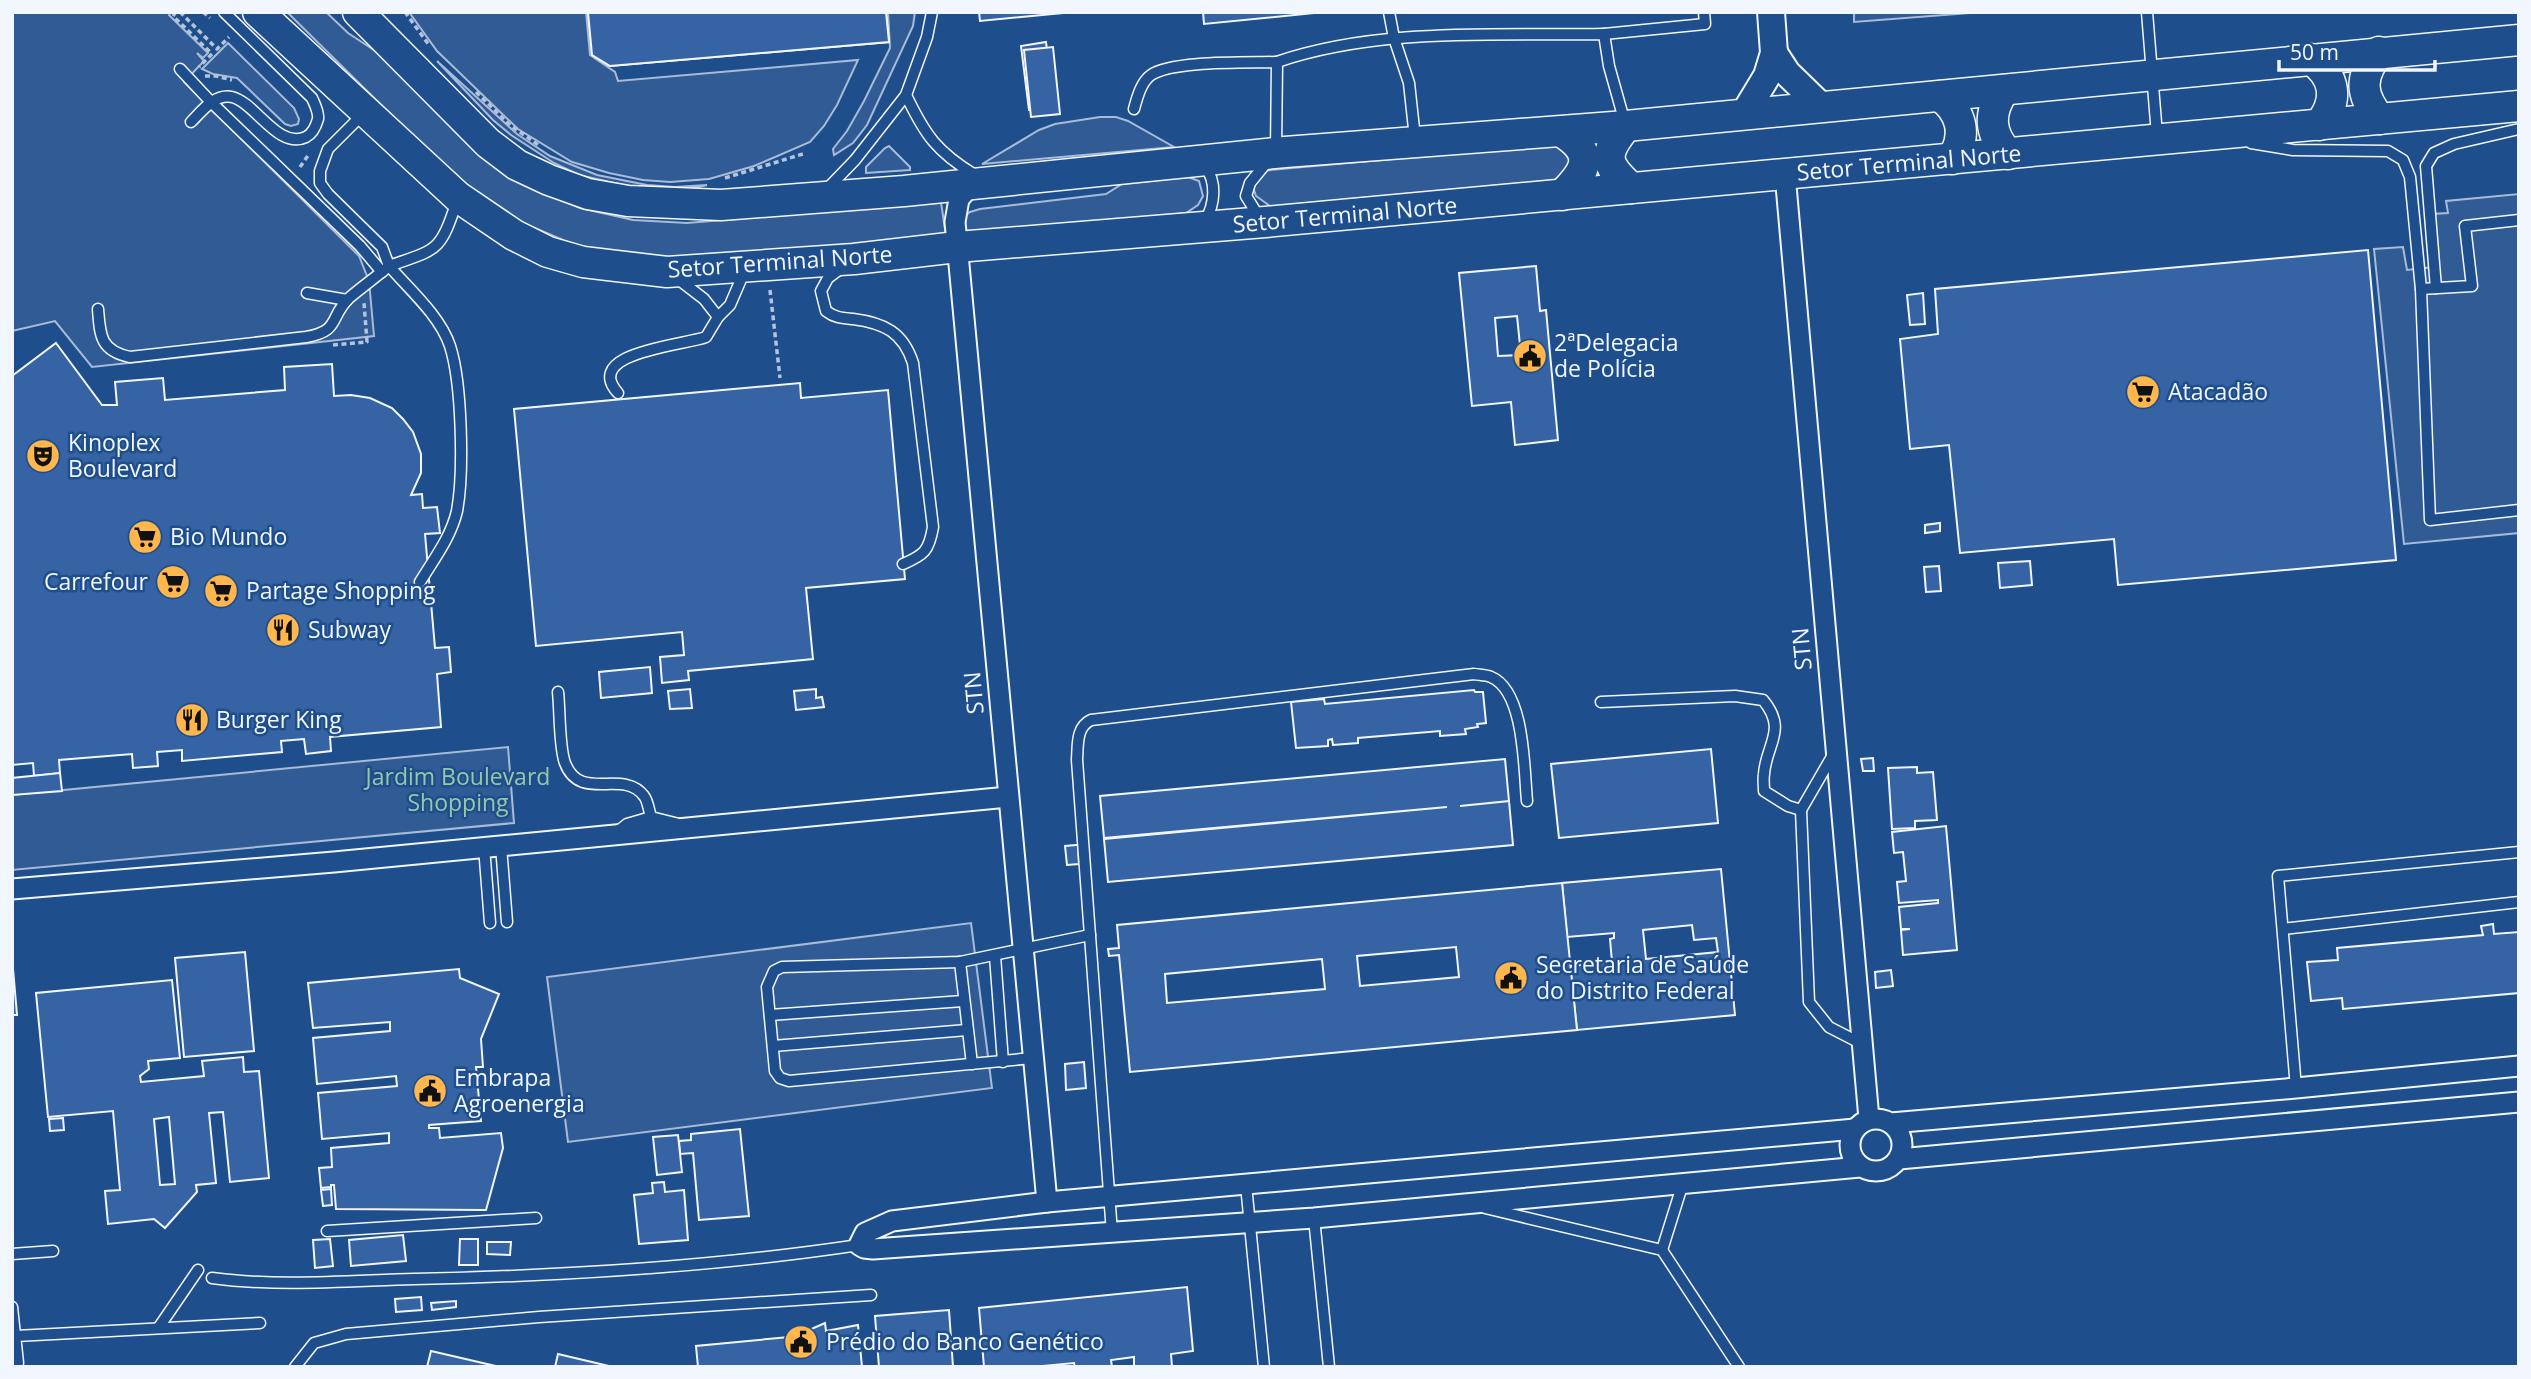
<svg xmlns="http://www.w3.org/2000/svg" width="2531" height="1379" font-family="'Open Sans',sans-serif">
	<rect width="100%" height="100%" fill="#1f4e8c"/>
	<g fill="#305b95" stroke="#a8bbd7" stroke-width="2">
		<path d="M12,12H171L169,15L208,53L203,58L197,53L204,61L184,82L359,256L369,281L374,336L92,367L55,321L12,331Z"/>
		<path d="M287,12H326L348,33L380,54L546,194L580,208L633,220L687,223L941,202L946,236L673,259L597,251L563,240L516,220L476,194L447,170Z"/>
		<path d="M409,12H586L590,55L615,72L618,81L858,60L837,105L824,126L810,142L754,166L709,179L670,182L643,180L609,173L572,162L518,129L437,51Z"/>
		<path d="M888,12H915L913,26L867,125L853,143L834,155L833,149L847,131L864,101L890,48Z"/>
		<path d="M1854,12H1983L1854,22Z"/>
		<path d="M228,43L294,108L299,119L298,124L291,126L285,124L237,78L213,74L202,69Z"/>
		<path d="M437,61L517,134L550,156L597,175L647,185L675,187L707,185L681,191L636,188L579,175L554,163L511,135L493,120Z"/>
		<path d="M1100,117H1116L1128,121L1174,147L982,164L1039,130L1055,124Z"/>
		<path d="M1560,144L1566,147L1572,165L1556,180L1276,206H1270L1256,196L1253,187L1260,171Z"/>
		<path d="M889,146L910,167V170L866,173V167L885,148Z"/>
		<path d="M1188,177L1199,181L1203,196L1198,205L1186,213L968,235L963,227L965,216L970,212L980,209L1106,194L1122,184Z"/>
		<path d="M2519,194V533L2404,544L2374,249L2403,247L2407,270L2434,267L2431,214L2448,213L2446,201Z"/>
		<path d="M508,747L514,823L12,870V795Z"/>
		<path d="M971,923L992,1088L568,1142L547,977Z"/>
	</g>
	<g fill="#3563a3" stroke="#f2f6ff" stroke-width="2" fill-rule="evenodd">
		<path d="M588,12H886L889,42L610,66L592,55Z"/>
		<path d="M588,12H886L889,42L610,66L592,55Z"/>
		<path d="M979,12H1074L980,21Z"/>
		<path d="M1203,12H1324L1204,24Z"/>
		<path d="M1046,42L1054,107L1029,110L1021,46Z"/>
		<path d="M1053,47L1060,114L1031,117L1024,50Z"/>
		<path d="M2368,250L2396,560L2118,585L2114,539L1960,553L1949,445L1910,449L1900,339L1938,334L1935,289Z"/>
		<path d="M1536,266L1540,311L1546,310L1558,440L1515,445L1511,402L1472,406L1459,273ZM1517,316L1521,355L1498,356L1495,318Z"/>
		<path d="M1923,293L1925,324L1910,325L1907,295Z"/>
		<path d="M56,343L102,405H117L115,382L163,378L165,400L285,390L284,367L332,364L334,396L351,395L370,398L392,408L403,419L413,432L421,454V473L411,495L422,494L423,508L437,507L440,533L425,534L435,648L449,647L451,672L437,674L441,727L330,737L331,751L314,753L306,754L304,739L281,741L282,752L182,761V750L157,752L158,766L133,768L132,754L59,760L60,773L34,776L33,763L12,765V376Z"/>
		<path d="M800,383L801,398L888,390L905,579L806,588L813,659L688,671L689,680L662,683L660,657L684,655L682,632L536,646L514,409Z"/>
		<path d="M1940,523V531L1925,533V525Z"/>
		<path d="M2030,561L2032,585L2000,588L1998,563Z"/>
		<path d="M1939,566L1941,591L1926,592L1924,567Z"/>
		<path d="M650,667L652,693L601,698L599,672Z"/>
		<path d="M690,689L692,708L670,709L668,691Z"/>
		<path d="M816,689V698L822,697L824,707L796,710L794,691Z"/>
		<path d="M1474,690L1475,692H1483L1486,723L1477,724L1478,727L1465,729L1466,734L1440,736V731L1358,738V743L1333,745L1332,739L1328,740V746L1296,748L1291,702L1324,699L1325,704Z"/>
		<path d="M1711,749L1718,823L1559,838L1551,764Z"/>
		<path d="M1873,758L1874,771H1863L1861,759Z"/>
		<path d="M1505,759L1509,801L1460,806L1509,801L1513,845L1108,882L1104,839L1447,807L1104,838L1100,796Z"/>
		<path d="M1917,767V773L1933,772L1937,820L1915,821V828L1892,829L1888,768Z"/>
		<path d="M60,773L62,791L12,795V778Z"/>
		<path d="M1946,826L1957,950L1903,955L1901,930L1910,929H1901L1899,907L1938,903V900L1899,903L1897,882L1906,881L1903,852L1894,853L1892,832Z"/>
		<path d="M1076,845H1078L1079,864L1067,865L1065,846Z"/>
		<path d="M1721,869L1735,1015L1577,1030L1570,966L1612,962L1610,939L1614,938V933L1567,937L1562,883ZM1692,925L1694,940L1716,938L1718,952L1646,959L1643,930Z"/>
		<path d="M1562,883L1577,1030L1130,1072L1119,955L1109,956L1108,949L1119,948L1117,925ZM1456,947L1459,977L1360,986L1357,956ZM1322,959L1325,989L1167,1003L1165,974Z"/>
		<path d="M2493,924L2494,934L2519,932V993L2343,1009L2342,998L2311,1001L2307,962L2338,960L2337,948L2483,935L2481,926Z"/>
		<path d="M245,952L254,1051L184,1057L175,958Z"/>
		<path d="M12,957L17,1015H12Z"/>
		<path d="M459,969L460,978L499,994L481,1039L483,1067H476L481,1121L429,1125V1128H439L440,1138L501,1133L503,1148L486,1210L336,1209L334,1185H331V1187L321,1188L319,1168L332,1167L331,1148L389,1143V1133L322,1139L318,1093L397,1086L396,1076L317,1084L313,1038L390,1031V1022L313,1028L308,983Z"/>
		<path d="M1891,970L1893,986L1876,988L1875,972Z"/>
		<path d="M172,980L180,1058L148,1061L149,1069L140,1076L141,1082L204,1076L202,1061L243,1057L244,1072L259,1071L269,1178L230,1182L223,1112L209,1113L216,1183L196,1185L197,1192L165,1228L154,1219L108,1224L105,1191L120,1190L113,1111L48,1117L36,993ZM169,1117L175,1184L160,1185L154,1119Z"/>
		<path d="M1084,1062L1086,1088L1066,1090L1065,1064Z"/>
		<path d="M63,1118L64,1130L50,1131L49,1119Z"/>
		<path d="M740,1129L749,1216L699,1220L693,1153L680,1154L679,1141L691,1140V1134Z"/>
		<path d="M678,1135L682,1172L657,1175L653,1137Z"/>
		<path d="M664,1182L665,1192L684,1190L688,1240L639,1244L634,1195L653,1193L652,1183Z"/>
		<path d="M331,1189L332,1205L323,1206L321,1190Z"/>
		<path d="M403,1235L406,1261L351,1266L349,1240Z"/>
		<path d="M330,1239L333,1266L315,1268L313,1240Z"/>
		<path d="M460,1239H478V1265H459Z"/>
		<path d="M487,1242H511L510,1255L487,1254Z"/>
		<path d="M1187,1287L1193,1351L1171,1354L1172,1367H1134V1357L1111,1360L1112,1367H1075L1074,1363L1032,1367H984L979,1308Z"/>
		<path d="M421,1297L422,1310L396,1312L395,1299Z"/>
		<path d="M456,1301V1307L432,1310L431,1303Z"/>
		<path d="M949,1310L953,1367H879L875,1316Z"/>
		<path d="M825,1323L826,1331L858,1325L862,1367H698L696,1346L789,1337L794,1330L807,1331Z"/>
		<path d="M431,1351L500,1367H427Z"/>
		<path d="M558,1354L613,1367H555Z"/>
	</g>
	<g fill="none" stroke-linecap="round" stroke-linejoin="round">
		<g stroke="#f2f6ff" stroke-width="13">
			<g id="service">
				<path d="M1389,12L1394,38L1409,83L1415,138"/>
				<path d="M2147,12L2157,135"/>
				<path d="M1604,34L1705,24L1704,12"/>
				<path d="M180,69L211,102L360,246L382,272"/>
				<path d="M906,95C925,135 937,152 975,175"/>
				<path d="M1134,109C1137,98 1141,82 1151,75C1172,60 1250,63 1277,62"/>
				<path d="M362,115L328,149L320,171V183L328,194L382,247L389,266C438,249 440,252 457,201"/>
				<path d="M191,122C202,111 215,93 232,97C256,103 278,150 306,137C312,134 316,126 318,119C319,112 315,105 312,98L224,12"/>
				<path d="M2251,143L2293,150L2388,151L2403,160L2410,177L2421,289"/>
				<path d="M1276,151L1277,62C1380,27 1496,36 1604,34L1609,66L1625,123"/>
				<path d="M1205,166C1217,182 1215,204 1205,221"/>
				<path d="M827,189L855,160L906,95L927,37L932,12"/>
				<path d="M1259,217L1246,196L1250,183L1267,162"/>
				<path d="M2519,220L2465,226L2472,286L2421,289L2430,520L2519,510"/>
				<path d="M840,269L828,278L821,291L826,311C835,318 843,318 853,319C884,323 903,332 913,363L933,527C929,551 924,555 903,564"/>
				<path d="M678,279L704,299L718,317"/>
				<path d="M2436,288L2426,166L2434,153L2454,144L2519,129"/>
				<path d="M307,293L347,300"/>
				<path d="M98,309C100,335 100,351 130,357L306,337C341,331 329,317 349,298C362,287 376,277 389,266C410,290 440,316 450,346C462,383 464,473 457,511C451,537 434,559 420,582"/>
				<path d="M618,393C581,352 686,345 706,337L718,317L730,305L745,270"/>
				<path d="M558,692C560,709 559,748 565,763C580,803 623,768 644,796C648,801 649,811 651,817L679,824"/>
				<path d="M1601,702L1735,696L1763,700C1788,730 1766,744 1764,774C1763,779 1764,785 1764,791L1788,806L1801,810"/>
				<path d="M1834,753L1801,810L1809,1002L1829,1027L1862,1044"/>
				<path d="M617,832L627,824L651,817"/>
				<path d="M501,846L507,922"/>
				<path d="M484,847L490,923"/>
				<path d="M2283,929L2519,902"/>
				<path d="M995,956L1003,1062"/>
				<path d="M960,962L972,1064"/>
				<path d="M770,1015L963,1001"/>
				<path d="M773,1046L967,1030"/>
				<path d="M1033,1058L789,1081L780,1078L775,1071L767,987L774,971L782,967L960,962L1090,935"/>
				<path d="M2296,1088L2278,876L2519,852"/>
				<path d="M1246,1185L1264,1367"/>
				<path d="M1485,1208L1662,1250L1739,1367"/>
				<path d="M1314,1218L1329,1367"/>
				<path d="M327,1231L536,1218"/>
				<path d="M1112,1233L1077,760C1078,745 1076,727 1091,720L1474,674C1479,675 1486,675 1491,677C1525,691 1524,770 1527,801"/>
				<path d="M1662,1250L1683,1183"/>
				<path d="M12,1254L53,1251"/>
				<path d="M212,1278C279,1287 347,1281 414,1279C563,1276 712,1267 859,1245"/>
				<path d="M12,1307L18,1363"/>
				<path d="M159,1327L198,1270"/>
				<path d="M16,1336L260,1323"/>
				<path d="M295,1367L314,1343L346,1334L539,1317L871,1295"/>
			</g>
		</g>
		<g stroke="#f2f6ff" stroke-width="23">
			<g id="minor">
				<path d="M1785,174L1869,1119"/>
				<path d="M972,184L959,199L955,222L1047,1202"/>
				<path d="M12,889L334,862L1008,797"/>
				<circle cx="1876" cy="1145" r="26"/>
				<path d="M1891,1123L2296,1088L2519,1066"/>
				<path d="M1855,1129L1047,1202L892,1221L865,1233L859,1245L864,1248L873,1249L1314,1218L1860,1167"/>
				<path d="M1899,1159L2519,1102"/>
			</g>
		</g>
		<g stroke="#f2f6ff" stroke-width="30">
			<g id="secondary">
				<path d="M1774,53L1787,73L1822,107"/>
				<path d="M1744,114L1767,76L1774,53L1771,12"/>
			</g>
		</g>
		<g stroke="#f2f6ff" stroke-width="33">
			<g id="primary">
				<path d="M258,12L458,197L514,235L548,252L583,262L667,272L854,259L957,247L1265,222L2519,106"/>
				<path d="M358,12L488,143L517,165L549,180L588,194L628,201L721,205L904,191L1285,152L1626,126L2519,40"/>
				<path d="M2379,52C2359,77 2360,95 2380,119"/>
				<path d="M2311,59C2336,77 2339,101 2319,125"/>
				<path d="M2004,90C1988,113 1989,133 2008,154"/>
				<path d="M1940,96C1963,113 1967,136 1952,159"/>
				<path d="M1626,126C1603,155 1604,163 1631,188"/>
				<path d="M1562,132C1596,154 1587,170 1562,195"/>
			</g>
		</g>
		<g stroke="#b3c4dc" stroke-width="3.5" stroke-dasharray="5 3.5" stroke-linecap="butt">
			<path d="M176,12L173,16L212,54L199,67"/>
			<path d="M180,12L217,49L229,37"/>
			<path d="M203,12L210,18"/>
			<path d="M405,12L429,45"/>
			<path d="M205,76H216L232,80"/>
			<path d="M476,92L511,126L540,146"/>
			<path d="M300,167L309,154"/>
			<path d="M725,178L806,153"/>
			<path d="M770,290L780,378"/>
			<path d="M333,345L367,342L364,303"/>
		</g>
		<use href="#service" stroke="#1f4e8c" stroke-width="10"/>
		<use href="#minor" stroke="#1f4e8c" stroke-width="19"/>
		<use href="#secondary" stroke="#1f4e8c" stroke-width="26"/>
		<use href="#primary" stroke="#1f4e8c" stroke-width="30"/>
	</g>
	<defs>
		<g id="civic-disc" transform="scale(1.75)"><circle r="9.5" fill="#ffb74d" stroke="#1f4e8c"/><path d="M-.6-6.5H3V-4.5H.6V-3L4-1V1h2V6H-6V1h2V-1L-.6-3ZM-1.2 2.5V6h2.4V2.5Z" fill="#111"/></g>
		<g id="supermarket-disc" transform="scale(1.75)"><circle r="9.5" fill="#ffb74d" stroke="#1f4e8c"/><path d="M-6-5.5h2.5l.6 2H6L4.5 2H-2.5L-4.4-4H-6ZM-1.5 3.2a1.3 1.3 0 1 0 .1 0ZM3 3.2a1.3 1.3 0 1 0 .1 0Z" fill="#111"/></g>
		<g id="theatre-disc" transform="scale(1.75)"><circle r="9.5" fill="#ffb74d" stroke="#1f4e8c"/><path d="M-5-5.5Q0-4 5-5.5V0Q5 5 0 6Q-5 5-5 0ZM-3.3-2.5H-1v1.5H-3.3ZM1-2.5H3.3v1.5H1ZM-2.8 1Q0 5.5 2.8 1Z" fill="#111"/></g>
		<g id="restaurant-disc" transform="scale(1.75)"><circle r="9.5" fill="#ffb74d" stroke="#1f4e8c"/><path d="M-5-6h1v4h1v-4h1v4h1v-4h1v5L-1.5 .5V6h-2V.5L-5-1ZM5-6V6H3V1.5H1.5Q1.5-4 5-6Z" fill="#111"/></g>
	</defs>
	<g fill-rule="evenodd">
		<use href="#civic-disc" x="1530" y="356"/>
		<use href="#supermarket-disc" x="2143" y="392"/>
		<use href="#theatre-disc" x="43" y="456"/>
		<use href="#supermarket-disc" x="145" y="537"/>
		<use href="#supermarket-disc" x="173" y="582"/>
		<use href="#supermarket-disc" x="221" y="591"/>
		<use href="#restaurant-disc" x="283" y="630"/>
		<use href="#restaurant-disc" x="192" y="720"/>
		<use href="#civic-disc" x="1511" y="978"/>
		<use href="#civic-disc" x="430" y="1091"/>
		<use href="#civic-disc" x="801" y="1342"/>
	</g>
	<g text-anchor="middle" stroke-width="5" stroke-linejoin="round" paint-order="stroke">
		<g font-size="23" fill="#f2f6ff" stroke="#1f4e8c">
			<text transform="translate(1909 163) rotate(-5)" y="8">Setor Terminal Norte</text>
			<text transform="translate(1345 215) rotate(-5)" y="8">Setor Terminal Norte</text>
			<text transform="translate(780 262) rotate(-4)" y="8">Setor Terminal Norte</text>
			<text transform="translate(1802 649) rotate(-95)" y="8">STN</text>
			<text transform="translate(974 693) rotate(-95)" y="8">STN</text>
		</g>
		<g font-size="23" fill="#f2f6ff" stroke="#1f4e8c" text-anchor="start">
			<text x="1554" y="351">2ªDelegacia<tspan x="1554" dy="26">de Polícia</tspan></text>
			<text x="2168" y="400">Atacadão</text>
			<text x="68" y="451">Kinoplex<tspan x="68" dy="26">Boulevard</tspan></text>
			<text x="170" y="545">Bio Mundo</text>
			<text x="148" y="590" text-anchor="end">Carrefour</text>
			<text x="246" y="599">Partage Shopping</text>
			<text x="308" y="638">Subway</text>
			<text x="216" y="728">Burger King</text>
			<text x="1536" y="973">Secretaria de Saúde<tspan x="1536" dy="26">do Distrito Federal</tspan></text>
			<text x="454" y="1086">Embrapa<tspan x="454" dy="26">Agroenergia</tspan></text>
			<text x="826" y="1350">Prédio do Banco Genético</text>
		</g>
		<g font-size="23" fill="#97c8a6" stroke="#1f4e8c">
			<text x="458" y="785">Jardim Boulevard<tspan x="458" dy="26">Shopping</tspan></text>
		</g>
	</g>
	<rect width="2531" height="1379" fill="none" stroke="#f2f6ff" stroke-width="28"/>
	<path d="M2279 60v10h156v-10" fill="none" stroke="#f2f6ff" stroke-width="3.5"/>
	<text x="2290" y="60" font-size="21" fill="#f2f6ff" stroke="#1f4e8c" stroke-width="5" paint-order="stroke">50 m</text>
</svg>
